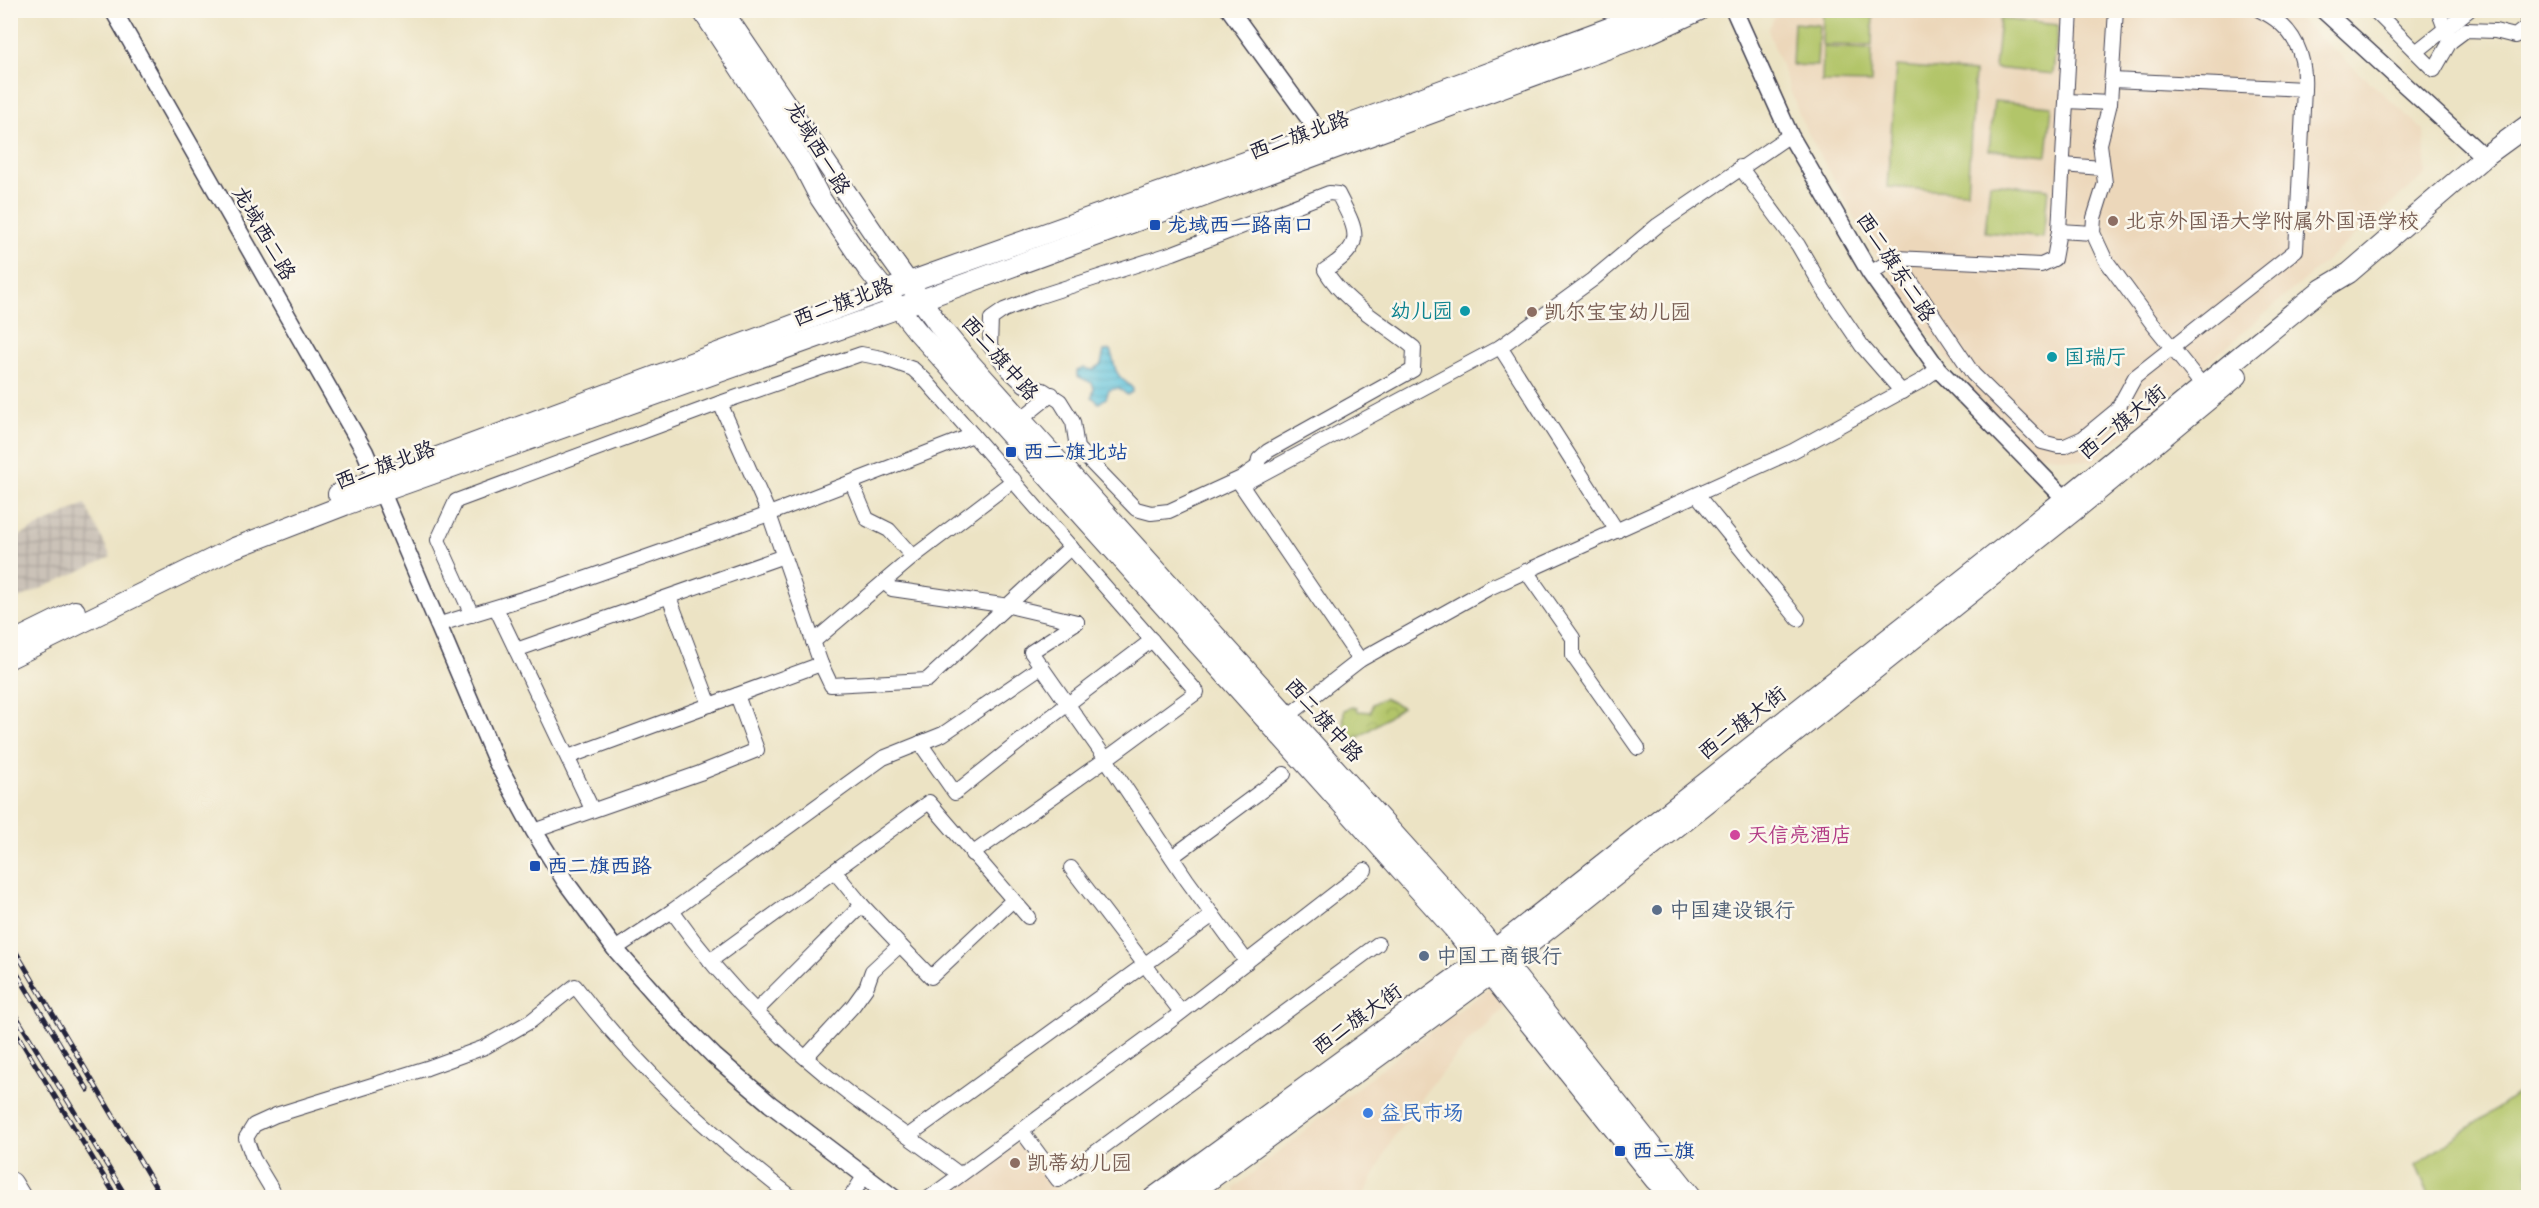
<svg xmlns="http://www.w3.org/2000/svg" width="2539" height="1208" font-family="Mali,'LXGW WenKai TC',sans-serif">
	<defs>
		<pattern id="industrial-grid" width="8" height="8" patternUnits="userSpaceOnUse" patternTransform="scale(1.5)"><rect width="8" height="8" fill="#cbc2b8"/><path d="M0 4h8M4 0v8" fill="none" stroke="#aea69f"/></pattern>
		<pattern id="park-crowns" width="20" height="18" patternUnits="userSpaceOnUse" patternTransform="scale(1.5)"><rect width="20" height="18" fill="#b2c569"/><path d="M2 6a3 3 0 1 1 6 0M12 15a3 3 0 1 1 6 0" fill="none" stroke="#99a95c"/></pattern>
		<pattern id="water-rules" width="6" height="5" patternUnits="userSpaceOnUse" patternTransform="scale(1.5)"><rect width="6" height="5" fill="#5ec2db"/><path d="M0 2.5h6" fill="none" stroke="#51a6bd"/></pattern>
	</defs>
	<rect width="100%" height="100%" fill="#fbf7ec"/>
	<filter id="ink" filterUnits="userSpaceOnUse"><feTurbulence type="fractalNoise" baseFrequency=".0167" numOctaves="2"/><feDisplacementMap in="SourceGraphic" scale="12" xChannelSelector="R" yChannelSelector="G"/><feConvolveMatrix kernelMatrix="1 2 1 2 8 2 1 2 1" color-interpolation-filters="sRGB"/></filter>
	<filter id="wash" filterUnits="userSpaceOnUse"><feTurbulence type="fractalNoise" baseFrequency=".008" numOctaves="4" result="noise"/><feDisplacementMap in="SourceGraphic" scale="24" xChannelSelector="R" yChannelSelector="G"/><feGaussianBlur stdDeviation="1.35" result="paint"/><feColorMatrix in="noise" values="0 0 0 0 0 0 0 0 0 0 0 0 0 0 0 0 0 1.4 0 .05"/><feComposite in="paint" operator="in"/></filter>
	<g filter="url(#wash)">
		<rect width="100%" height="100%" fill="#ece3c4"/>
		<g fill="#ecd7ba">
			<path d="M1778,10L2290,11L2424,130L2426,174L2094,462L2035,454L1969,389L1918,318L1871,248L1802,122L1768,30Z"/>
			<path d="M1490,987L1508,1005L1470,1040L1428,1089L1393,1138L1363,1197H1241L1233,1189L1374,1074Z"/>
			<path d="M1023,1140L1062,1197H971L961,1187Z"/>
		</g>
		<path fill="url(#industrial-grid)" d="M85,504L111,557L11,602V540Z"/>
		<path fill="url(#park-crowns)" stroke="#6a7452" stroke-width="1.5" d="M1384,698L1402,707L1359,737L1352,739L1343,729L1344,710L1352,707L1357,708L1358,711L1371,712L1372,704Z"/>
		<g fill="#b2c569" stroke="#6a7452" stroke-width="1.5">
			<path d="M1823,11L1873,12L1872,46L1822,45Z"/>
			<path d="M2000,19L2058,25L2053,74L1995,68Z"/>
			<path d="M1794,23L1819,25L1817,66L1792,65Z"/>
			<path d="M1823,47L1872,49L1871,83L1822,82Z"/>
			<path d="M1896,66L1975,72L1967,192L1887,187Z"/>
			<path d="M1994,101L2052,106L2047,155L1989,150Z"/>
			<path d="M1990,183L2048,189L2043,238L1985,232Z"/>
			<path d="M2528,1086V1197H2430L2416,1165Z"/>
		</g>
		<path fill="url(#water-rules)" stroke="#40728b" stroke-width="1.5" d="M1110,350C1114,358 1113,367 1118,374C1122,381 1129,383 1133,389L1132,392L1127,395L1119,388L1109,390L1106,398L1099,403L1092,397L1094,388L1092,383L1077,376V371L1084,368L1093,370L1101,364L1104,351Z"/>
	</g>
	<g filter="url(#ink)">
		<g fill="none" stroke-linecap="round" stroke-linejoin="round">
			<g stroke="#403f50" stroke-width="16">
				<g id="minor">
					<path d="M2116,10L2110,103L2100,144L2105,183L2094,218L2093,233L2105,259L2152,323L2203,386"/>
					<path d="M2374,10L2434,70L2450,42"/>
					<path d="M2438,10L2450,42L2466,30L2495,31L2515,36L2528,26L2526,10"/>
					<path d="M2416,52L2469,10"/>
					<path d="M2112,80L2304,89C2306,53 2294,26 2259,10"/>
					<path d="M2067,101L2110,103"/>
					<path d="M2063,165L2102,168"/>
					<path d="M1740,167L1798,245L1824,290L1862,346L1902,392"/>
					<path d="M1329,193L1338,194C1358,233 1366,244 1325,270C1345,304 1384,323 1414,348L1413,370L1268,451L1259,459L1257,467L1241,478L1169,511L1151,513L1136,509L1077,448L1073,422L1060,401L1043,390L1024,385L1008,370L990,346L991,319L1004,310L1037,297L1173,253Z"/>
					<path d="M2059,231L2093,233"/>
					<path d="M1895,258L1973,374L2042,442L2058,446H2065L2083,438L2117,410L2135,377L2296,250L2304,89"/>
					<path d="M1870,273L1895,258L2041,265L2054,259L2059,231L2071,10"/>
					<path d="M1500,347L1617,531"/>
					<path d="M720,403L769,514L821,664L831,685L927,680L1071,547"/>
					<path d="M1021,419L1052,394"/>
					<path d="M852,483L867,519L889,530L913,557"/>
					<path d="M1697,495L1798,619"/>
					<path d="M1526,571L1573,638V656L1638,748"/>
					<path d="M884,582L892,589L1009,606L1077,622"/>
					<path d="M669,597L710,705"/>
					<path d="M496,608L592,809"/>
					<path d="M472,615L438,540L456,501L720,403L861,354L882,358L913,369L926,381L1197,692L1106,759L1187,880L1247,962"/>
					<path d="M437,625L555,589L769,514L973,435"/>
					<path d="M813,642L913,557L1014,480"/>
					<path d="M516,650L784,556"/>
					<path d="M1360,660L1241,485L1500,347L1592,280L1658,225L1790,135"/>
					<path d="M1288,716L1360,660L1489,588L1793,451L1921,381L1938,369"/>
					<path d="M920,743L955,793L1043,723L1152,640"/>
					<path d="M568,757L821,664"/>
					<path d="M534,831L700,773L757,750L737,695"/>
					<path d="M972,854L1106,759L1031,652L1077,622"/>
					<path d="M1172,857L1284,774"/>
					<path d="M1071,868L1181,1012"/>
					<path d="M834,871L862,905L900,945"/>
					<path d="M672,911C721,981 783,1043 851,1095C887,1122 923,1147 959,1174"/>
					<path d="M615,949L672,911L883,758L943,734L1042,666"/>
					<path d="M710,961L929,802L1028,917"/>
					<path d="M756,1011L862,905"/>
					<path d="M806,1057L853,1006L866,988L872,971L900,945L931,977L1013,900"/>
					<path d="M1021,1130L1058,1180L1378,944"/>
					<path d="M908,1136L1213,915"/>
					<path d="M277,1198L253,1158L246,1138L254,1125L276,1115L427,1068L485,1047L531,1021L575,986C636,1066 713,1137 793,1198"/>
					<path d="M850,1198L865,1175"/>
					<path d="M929,1198L1165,1025L1365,870"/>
				</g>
			</g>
			<g stroke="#403f50" stroke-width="19">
				<g id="tertiary">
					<path d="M113,10L365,452L496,761L534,831L565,881L615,949L676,1018L714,1056L770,1104L894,1198"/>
					<path d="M1230,10L1321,135"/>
					<path d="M1734,10L1790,135L1870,273L1938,369L2074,508"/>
					<path d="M2323,10L2484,157"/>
				</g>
			</g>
			<g stroke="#403f50" stroke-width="22">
				<g id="secondary">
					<path d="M702,10L803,165L820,198L867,268L917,331L1453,928L1655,1180L1674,1198"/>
					<path d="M722,10L890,257L941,328L970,363L1467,915L1693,1198"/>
					<path d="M338,494L909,282L1321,135L1657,10"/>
					<path d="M10,643L75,611"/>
					<path d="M10,658L234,548L345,505L899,308L1650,33L1700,10"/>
					<path d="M1153,1198L1495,949L2065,499L2322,289L2349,273L2484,157L2528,125"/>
					<path d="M1185,1198L1507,962L2075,510L2237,376"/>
				</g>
			</g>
			<g stroke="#403f50" stroke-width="28">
				<path id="motorway" d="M10,1185L18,1198"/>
			</g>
			<use href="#minor" stroke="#fff" stroke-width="14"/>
			<use href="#tertiary" stroke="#fff" stroke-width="16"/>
			<use href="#secondary" stroke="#fff" stroke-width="20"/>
			<use href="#motorway" stroke="#fff" stroke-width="26"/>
			<g stroke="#22223b" stroke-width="5">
				<g id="rail">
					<path d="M10,942L162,1198"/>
					<path d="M10,962L88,1090"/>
					<path d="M10,1006L127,1198"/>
					<path d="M10,1023L112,1190"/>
				</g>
			</g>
			<use href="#rail" stroke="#fbf7ec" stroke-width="3" stroke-dasharray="9" stroke-linecap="butt"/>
		</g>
	</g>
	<g fill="#8d6e63" stroke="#fbf7ec" stroke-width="2">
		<circle cx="2113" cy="221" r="6"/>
		<circle cx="1532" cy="312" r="6"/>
		<circle cx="1015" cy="1163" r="6"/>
	</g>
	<g fill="#1a4fb4" stroke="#fbf7ec" stroke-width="2">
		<rect x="1149" y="219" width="12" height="12" rx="3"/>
		<rect x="1005" y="446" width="12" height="12" rx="3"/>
		<rect x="529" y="860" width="12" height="12" rx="3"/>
		<rect x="1614" y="1145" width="12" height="12" rx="3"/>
	</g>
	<g fill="#0f9aa8" stroke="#fbf7ec" stroke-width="2">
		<circle cx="1465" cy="311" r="6"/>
		<circle cx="2052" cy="357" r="6"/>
	</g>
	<circle fill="#d1479c" stroke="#fbf7ec" stroke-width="2" cx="1735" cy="835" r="6"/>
	<g fill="#5c6f8a" stroke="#fbf7ec" stroke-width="2">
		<circle cx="1657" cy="910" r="6"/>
		<circle cx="1424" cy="956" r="6"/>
	</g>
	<circle fill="#3f7fe0" stroke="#fbf7ec" stroke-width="2" cx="1368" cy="1113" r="6"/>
	<g text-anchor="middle" stroke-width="5" stroke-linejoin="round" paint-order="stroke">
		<g font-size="21" fill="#22223b" stroke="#fbf7ec">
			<text transform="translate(1299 135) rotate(-20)" y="7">西二旗北路</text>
			<text transform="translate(818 148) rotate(59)" y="7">龙域西一路</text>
			<text transform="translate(264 233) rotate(60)" y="7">龙域西二路</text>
			<text transform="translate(1896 267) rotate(57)" y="7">西二旗东二路</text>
			<text transform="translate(843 302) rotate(-20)" y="7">西二旗北路</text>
			<text transform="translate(1000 358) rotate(49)" y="7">西二旗中路</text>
			<text transform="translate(2122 422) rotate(-39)" y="7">西二旗大街</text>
			<text transform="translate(385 465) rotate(-20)" y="7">西二旗北路</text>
			<text transform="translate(1324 720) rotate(48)" y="7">西二旗中路</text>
			<text transform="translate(1742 723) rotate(-38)" y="7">西二旗大街</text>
			<text transform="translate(1357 1019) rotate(-36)" y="7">西二旗大街</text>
		</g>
		<g font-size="21" fill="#785e54" stroke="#fbf7ec" text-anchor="start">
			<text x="2125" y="228">北京外国语大学附属外国语学校</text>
			<text x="1544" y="319">凯尔宝宝幼儿园</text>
			<text x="1027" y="1170">凯蒂幼儿园</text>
		</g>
		<g font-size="21" fill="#164399" stroke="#fbf7ec" text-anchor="start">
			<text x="1167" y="232">龙域西一路南口</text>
			<text x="1023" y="459">西二旗北站</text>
			<text x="547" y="873">西二旗西路</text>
			<text x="1632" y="1158">西二旗</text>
		</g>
		<g font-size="21" fill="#0d838f" stroke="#fbf7ec" text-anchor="end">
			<text x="1453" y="318">幼儿园</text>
			<text x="2064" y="364" text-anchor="start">国瑞厅</text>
		</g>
		<g font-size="21" fill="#b23c85" stroke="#fbf7ec" text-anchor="start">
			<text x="1747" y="842">天信亮酒店</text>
		</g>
		<g font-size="21" fill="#4e5e75" stroke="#fbf7ec" text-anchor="start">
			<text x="1669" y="917">中国建设银行</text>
			<text x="1436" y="963">中国工商银行</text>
		</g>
		<g font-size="21" fill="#366cbe" stroke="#fbf7ec" text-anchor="start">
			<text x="1380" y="1120">益民市场</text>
		</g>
	</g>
	<rect width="2539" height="1208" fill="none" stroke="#fbf7ec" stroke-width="36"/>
</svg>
